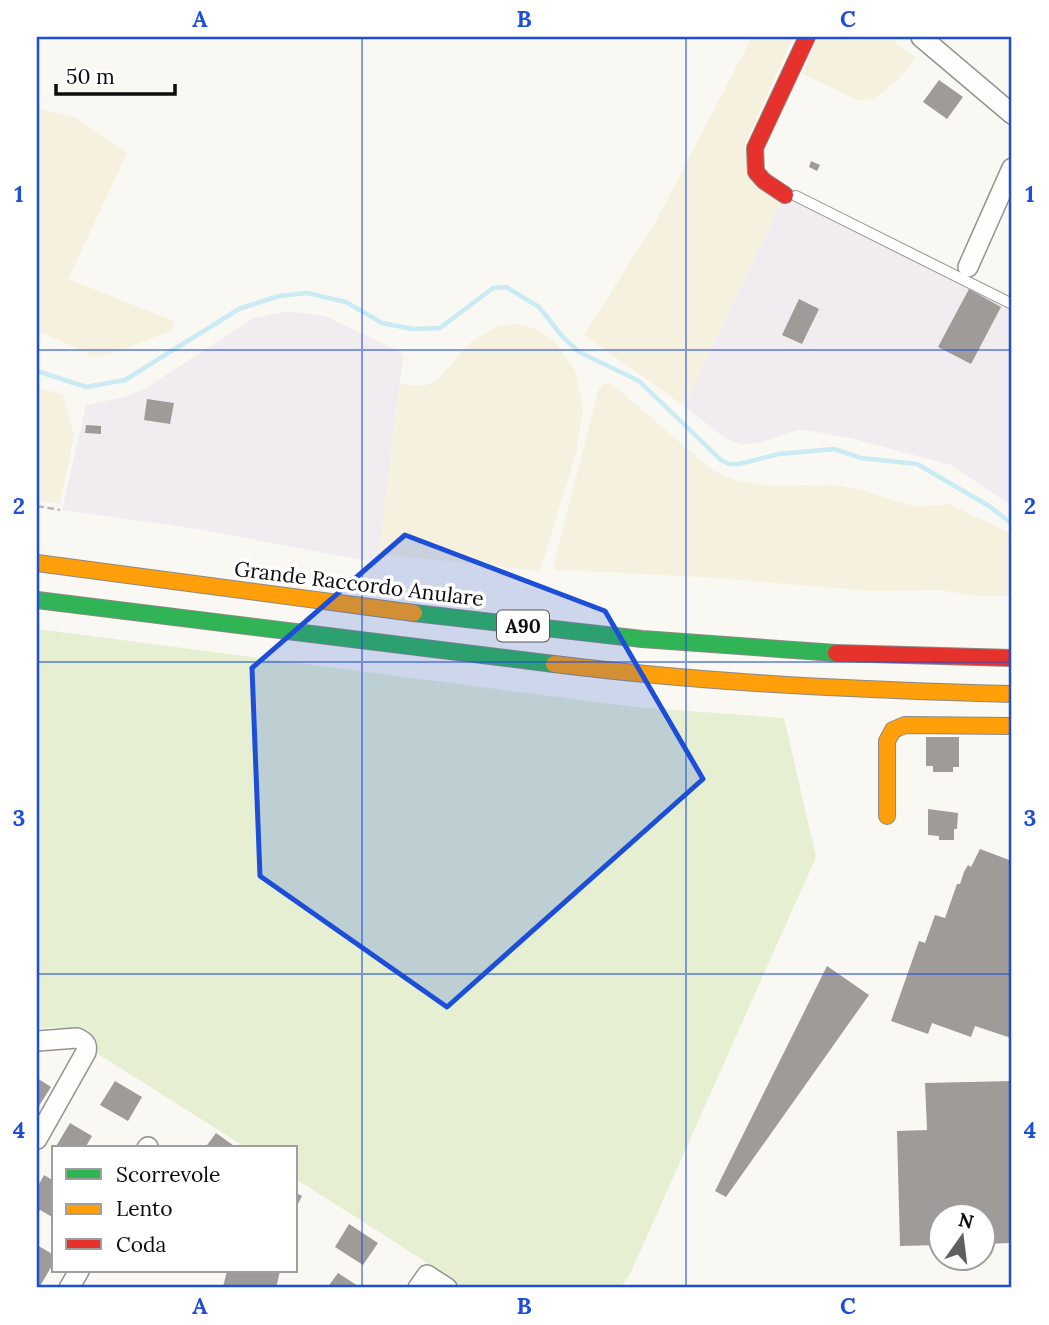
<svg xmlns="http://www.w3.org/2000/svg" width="1049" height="1325" font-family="Lora,serif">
	<rect width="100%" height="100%" fill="#faf8f2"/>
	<g fill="#f1ecef">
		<path d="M788,187L1012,296V506L951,465L850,438L811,431L798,430L759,443L741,444L725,438L684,406Z"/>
		<path d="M287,311L325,316L401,352L403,358L378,563L198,529L62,510L86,405L125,397L146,388L252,319Z"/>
	</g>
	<g fill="#f6f1df">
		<path d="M752,37H793L744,147L781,202L684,406L584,335L657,219Z"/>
		<path d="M817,37H890L915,58L899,79L874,99L857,100L803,74Z"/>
		<path d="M37,108L75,117L127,153L68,279L174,321L171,331L108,355L93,356L37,330Z"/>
		<path d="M516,324L538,330L555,342L575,370L583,408L576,453L540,571L379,554L400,384L424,386L437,380L472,341L498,326Z"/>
		<path d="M603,384H612L712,470L735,480L771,486L833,485L859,489L916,507L949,504L1012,534V596H978L939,590L871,591L703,577L558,570L553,568L598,391Z"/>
		<path d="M37,388L63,394L74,435L60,504L37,500Z"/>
	</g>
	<path fill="#e7efd3" d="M37,629L635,707L784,718L816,857L630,1274L620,1288H461L423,1260L296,1179V1148H247L55,1027L37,1029Z"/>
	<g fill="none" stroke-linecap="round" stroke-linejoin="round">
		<path stroke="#caebf3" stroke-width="4.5" d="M37,371L86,387L125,380L239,309L279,296L307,293L346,302L382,323L413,329L440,328L493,288L506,287L539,307L562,336L579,352L639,381L721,460L729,464H739L779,454L834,449L861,458L917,464L989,506L1012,524"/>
	</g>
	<g fill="#9e9b98">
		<path d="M939,80L963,97L947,119L923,102Z"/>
		<path d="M811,161L820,165L817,171L809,167Z"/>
		<path d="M969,289L1001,307L971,364L938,347Z"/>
		<path d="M799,299L819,309L802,344L782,335Z"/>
		<path d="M147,399L174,403L170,424L144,420Z"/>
		<path d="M86,425L101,426V434L85,433Z"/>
		<path d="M926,737H959V767H953V772H933V766H926Z"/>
		<path d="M928,809L958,813L957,829H954V840H939V836L928,835Z"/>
		<path d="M980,849L1012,861L1011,1038L975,1026L971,1037L932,1023L928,1034L891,1021L919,941L925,943L935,915L945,918L957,884H960L964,872L968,865L971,867Z"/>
		<path d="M827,966L869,995L726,1197L715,1191Z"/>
		<path d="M37,1078L51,1087L37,1109Z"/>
		<path d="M115,1081L142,1097L128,1121L100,1105Z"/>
		<path d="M1012,1081V1243L982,1244V1216H940V1245L900,1246L897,1131L927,1130L925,1083Z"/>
		<path d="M70,1123L92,1136L85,1148H55Z"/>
		<path d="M216,1133L237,1148H205Z"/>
		<path d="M44,1175L54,1181V1218L40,1210L37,1216V1188Z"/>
		<path d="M296,1193L302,1196L296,1208Z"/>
		<path d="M349,1224L378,1243L363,1265L335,1247Z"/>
		<path d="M37,1245L54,1255V1262L39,1288H37Z"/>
		<path d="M227,1271H280L276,1288L223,1287Z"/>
		<path d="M338,1273L361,1288H327Z"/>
	</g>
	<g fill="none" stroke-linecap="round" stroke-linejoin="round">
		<g stroke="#949390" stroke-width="12">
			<path id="lane" d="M796,196L1012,304"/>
		</g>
		<g stroke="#949390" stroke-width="22">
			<g id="street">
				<path d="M921,37L1012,114"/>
				<path d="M968,267L1012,168"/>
				<path d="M37,1041L77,1038C84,1041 88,1044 86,1052L37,1139"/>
				<path d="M147,1148L148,1147"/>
				<path d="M69,1288L79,1271"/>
				<path d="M418,1288L427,1275L447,1288"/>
			</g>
		</g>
		<g stroke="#8a8987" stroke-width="18">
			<g id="fast">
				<path d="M37,600L554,664"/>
				<path d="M414,613L642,639L836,653"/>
			</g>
		</g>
		<g stroke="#8a8987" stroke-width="18">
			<g id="slow">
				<path d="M37,563L414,613"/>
				<path d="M554,664C706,683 859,690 1012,694"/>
				<path d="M887,816V741L893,730L905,725L1012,726"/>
			</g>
		</g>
		<g stroke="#8a8987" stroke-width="18">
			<g id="jam">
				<path d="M785,195L764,181L756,172L755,148L807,37"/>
				<path d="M836,653L1012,658"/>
			</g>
		</g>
		<path stroke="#b8b7b6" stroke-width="2.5" stroke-dasharray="7 3.5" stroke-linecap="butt" d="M37,506L60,510"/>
		<use href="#lane" stroke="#fefefd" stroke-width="10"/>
		<use href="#street" stroke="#fefefd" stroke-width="19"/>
		<use href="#fast" stroke="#30b455" stroke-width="16"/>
		<use href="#slow" stroke="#ff9f0a" stroke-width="16"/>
		<use href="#jam" stroke="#e5322d" stroke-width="16"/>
	</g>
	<path fill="#1d4ed8" fill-opacity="0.2" stroke="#1d4ed8" stroke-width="5" stroke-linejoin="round" d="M405,535L605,611L703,779L447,1007L260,876L252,668Z"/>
	<path fill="none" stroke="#1d4ed8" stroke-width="2" stroke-opacity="0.55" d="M362,37V1288M686,37V1288M37,350H1012M37,662H1012M37,974H1012"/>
	<g text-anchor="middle" stroke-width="7" stroke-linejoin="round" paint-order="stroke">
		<rect fill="#fff" stroke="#565656" stroke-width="2" x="497" y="610.5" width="52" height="31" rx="5"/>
		<g font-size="19" font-weight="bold" fill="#0d0d0d">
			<text x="523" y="633">A90</text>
		</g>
		<g font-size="21" fill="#0d0d0d" stroke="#fff">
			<text transform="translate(359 584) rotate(7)" y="7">Grande Raccordo Anulare</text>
		</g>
	</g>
	<rect width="1049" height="1325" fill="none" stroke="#ffffff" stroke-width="77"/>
	<rect x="52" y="1146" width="245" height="126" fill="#ffffff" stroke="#9e9e9e" stroke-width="2"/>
	<rect x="66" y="1169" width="35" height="10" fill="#30b455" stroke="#9e9e9e" stroke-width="2"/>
	<text x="116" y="1182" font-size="21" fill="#0d0d0d">Scorrevole</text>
	<rect x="66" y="1204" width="35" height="10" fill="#ff9f0a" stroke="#9e9e9e" stroke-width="2"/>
	<text x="116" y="1216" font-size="21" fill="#0d0d0d">Lento</text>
	<rect x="66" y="1239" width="35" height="10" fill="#e5322d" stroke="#9e9e9e" stroke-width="2"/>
	<text x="116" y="1252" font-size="21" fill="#0d0d0d">Coda</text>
	<g transform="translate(962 1237) rotate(14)"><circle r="33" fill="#ffffff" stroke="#9e9e9e" stroke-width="2"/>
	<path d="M0-5L12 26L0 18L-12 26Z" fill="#605f5d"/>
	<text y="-10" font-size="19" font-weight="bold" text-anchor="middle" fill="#0d0d0d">N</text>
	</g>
	<path d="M56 84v10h119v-10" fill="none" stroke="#0d0d0d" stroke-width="3.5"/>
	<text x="66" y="84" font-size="21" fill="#0d0d0d" stroke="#ffffff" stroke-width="5" paint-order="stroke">50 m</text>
	<rect x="38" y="38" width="972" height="1248" fill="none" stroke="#1d4ed8" stroke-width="2.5"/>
	<g font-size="23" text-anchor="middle" font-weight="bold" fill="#1d4ed8">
		<text x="200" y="27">A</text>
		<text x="524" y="27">B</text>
		<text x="848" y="27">C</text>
		<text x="19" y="202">1</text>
		<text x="1030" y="202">1</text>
		<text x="19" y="514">2</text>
		<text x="1030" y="514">2</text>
		<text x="19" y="826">3</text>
		<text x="1030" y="826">3</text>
		<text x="19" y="1138">4</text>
		<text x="1030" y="1138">4</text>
		<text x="200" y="1314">A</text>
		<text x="524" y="1314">B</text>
		<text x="848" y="1314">C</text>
	</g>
</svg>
